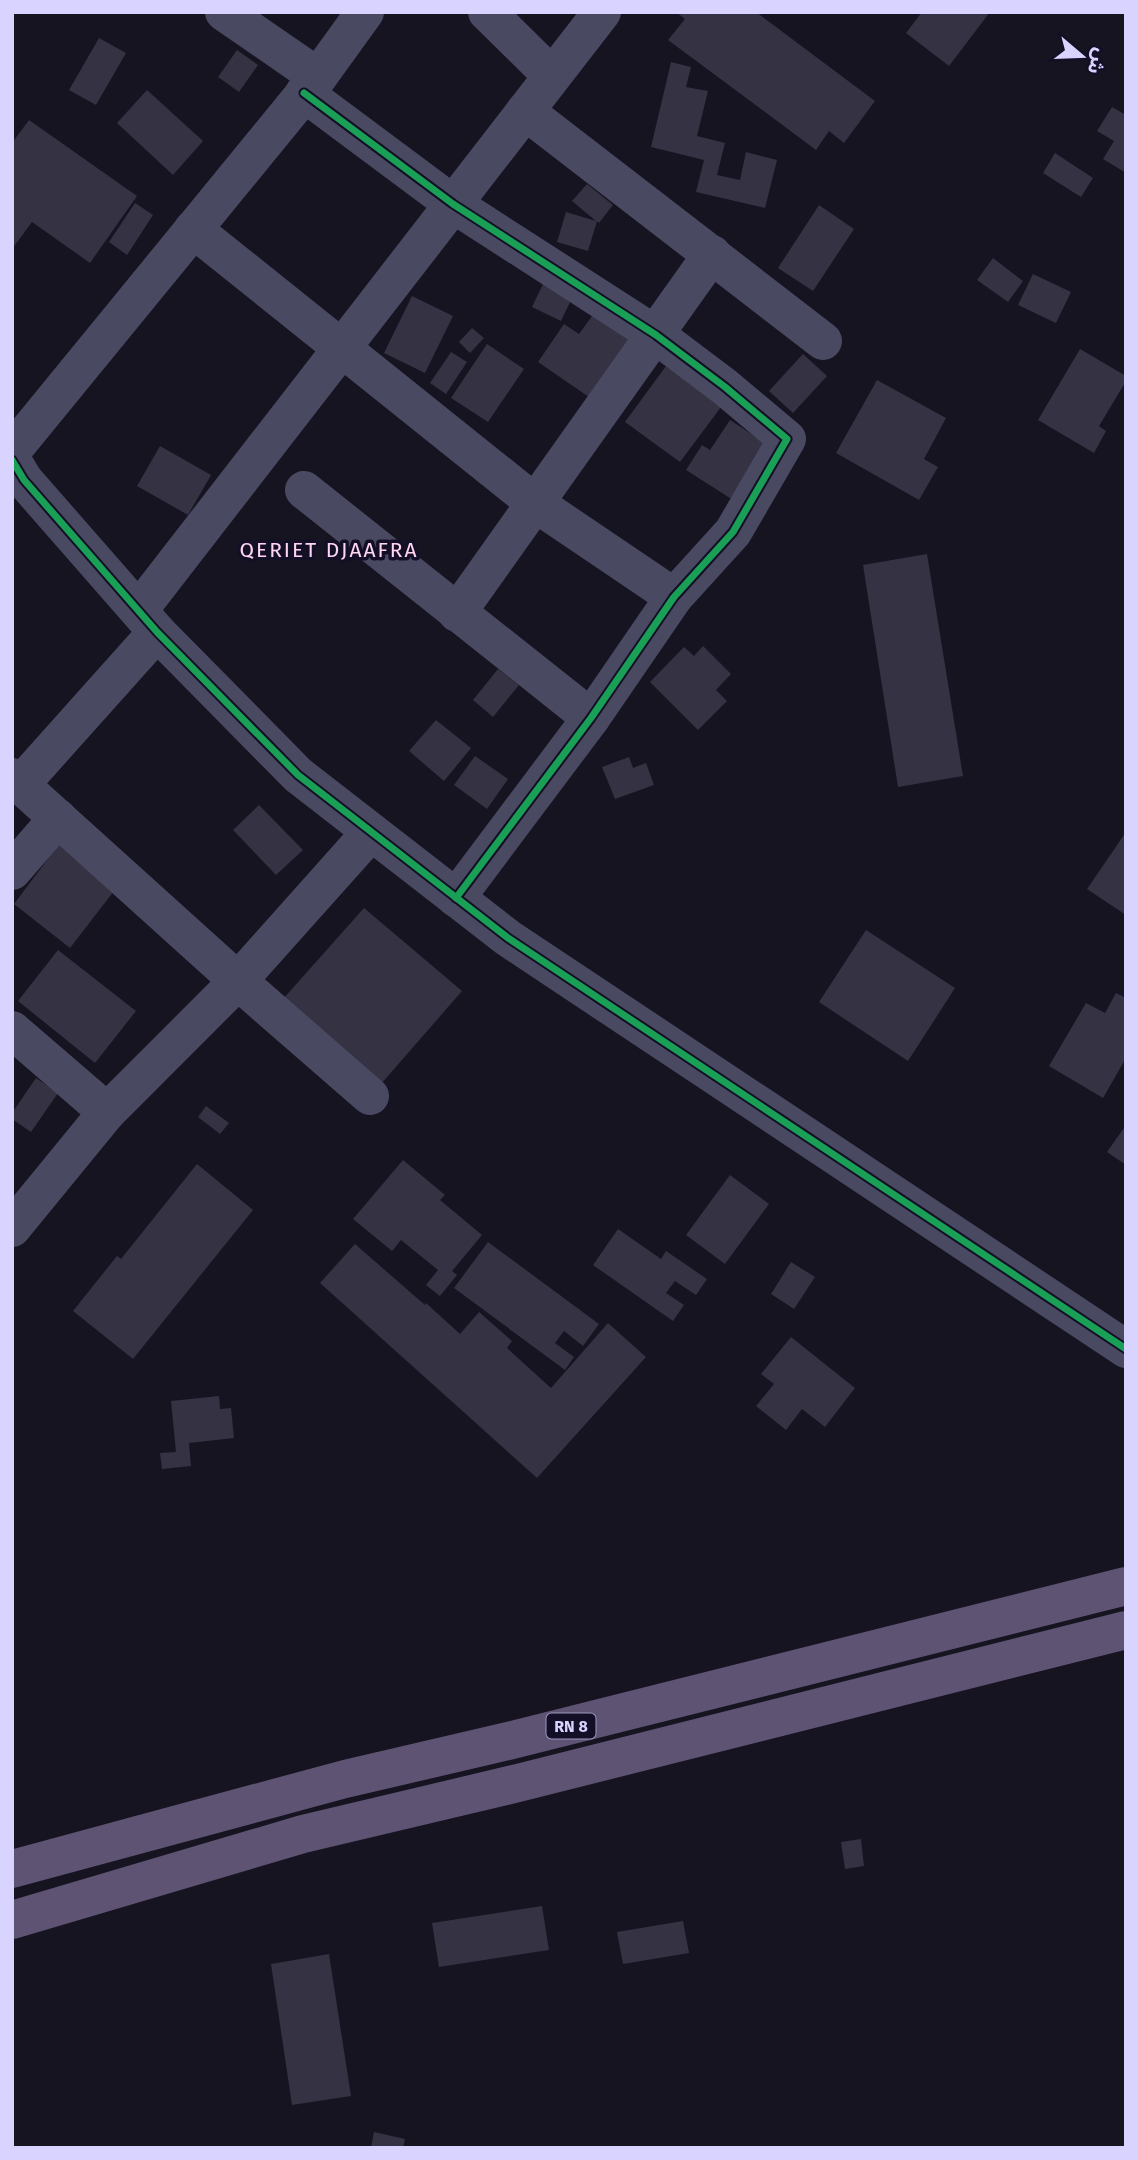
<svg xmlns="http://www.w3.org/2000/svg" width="1138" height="2160" font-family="'Fira Sans','Noto Sans Arabic',sans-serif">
	<rect width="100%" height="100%" fill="#161421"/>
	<g fill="#343243">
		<path d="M676,12H756L875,101L844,143L829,131L816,150L668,40L685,19Z"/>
		<path d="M922,12H990L949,66L906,33Z"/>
		<path d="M99,38L126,53L96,105L69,90Z"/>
		<path d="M237,50L258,65L239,92L218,77Z"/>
		<path d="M671,62L691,67L686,87L708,91L697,136L725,143L717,175L740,180L746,152L777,160L765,208L696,192L704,160L651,147Z"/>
		<path d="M147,90L203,141L173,175L117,123Z"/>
		<path d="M1112,107L1126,115V173L1103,159L1114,141L1097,131Z"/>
		<path d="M29,120L137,196L90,263L32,222L12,249V143Z"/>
		<path d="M1055,153L1093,178L1081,197L1043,173Z"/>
		<path d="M587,184L613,205L599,223L597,221L588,251L557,242L566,212L596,221L572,201Z"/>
		<path d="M135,203L153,215L127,255L109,242Z"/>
		<path d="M819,205L854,229L813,291L778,268Z"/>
		<path d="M993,258L1023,281L1008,302L977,280Z"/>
		<path d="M1033,274L1071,292L1056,323L1018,305Z"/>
		<path d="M543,284L572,298L561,321L532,307Z"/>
		<path d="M412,296L453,316L425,373L384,353Z"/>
		<path d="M595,312L640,344L599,404L538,362L564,324L579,334Z"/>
		<path d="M472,328L484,338L470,353L459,342Z"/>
		<path d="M487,344L524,369L488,422L451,398Z"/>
		<path d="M1080,349L1126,376V381L1099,426L1106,431L1094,453L1038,420Z"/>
		<path d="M451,352L467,362L446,394L430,383Z"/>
		<path d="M803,354L827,376L793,413L769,391Z"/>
		<path d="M666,366L721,407L680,462L625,422Z"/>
		<path d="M877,380L946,418L924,459L938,467L919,500L836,453Z"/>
		<path d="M730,420L768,445L733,500L686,470L702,445L710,450Z"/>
		<path d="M160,446L211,475L188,515L137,486Z"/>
		<path d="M927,554L963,776L898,787L863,565Z"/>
		<path d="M703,646L731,674L716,690L727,701L698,730L650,682L684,647L694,656Z"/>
		<path d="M498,669L519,685L493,717L473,700Z"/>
		<path d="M436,720L471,748L444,781L409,751Z"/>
		<path d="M475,756L508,779L487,809L454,785Z"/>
		<path d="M629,757L633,768L646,763L654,785L615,799L602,767Z"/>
		<path d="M259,805L303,850L276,875L233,830Z"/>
		<path d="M1126,832V915L1087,889Z"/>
		<path d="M59,844L117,887L70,948L14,904Z"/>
		<path d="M364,908L462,991L381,1084L283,999Z"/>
		<path d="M866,930L955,988L908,1061L819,1002Z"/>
		<path d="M58,950L136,1011L95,1063L18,1001Z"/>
		<path d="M1116,993L1126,998V1058L1103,1098L1049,1066L1086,1003L1105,1013Z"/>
		<path d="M36,1078L58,1093L31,1132L12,1119V1113Z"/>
		<path d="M206,1106L229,1123L220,1134L198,1117Z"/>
		<path d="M1126,1125V1165L1107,1152Z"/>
		<path d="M403,1160L445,1195L440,1200L482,1235L452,1271L457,1275L440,1296L426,1285L438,1270L401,1240L392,1251L353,1219Z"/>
		<path d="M197,1164L253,1210L133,1359L73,1311L117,1256L121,1259Z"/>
		<path d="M730,1175L769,1204L725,1264L686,1235Z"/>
		<path d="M618,1229L661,1259L666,1251L707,1279L696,1295L675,1281L666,1293L684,1305L673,1321L593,1265Z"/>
		<path d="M488,1242L599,1324L583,1346L564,1331L555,1343L574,1357L565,1370L454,1288Z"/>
		<path d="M355,1244L425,1305L426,1303L460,1334L479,1312L512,1341L507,1348L551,1388L608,1323L646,1357L537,1478L320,1283Z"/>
		<path d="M791,1262L815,1277L794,1309L771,1294Z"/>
		<path d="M791,1337L855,1388L825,1427L802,1409L786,1430L756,1406L774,1384L761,1374Z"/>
		<path d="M219,1396L220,1409L231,1408L234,1438L189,1443L191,1466L162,1469L160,1453L176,1452L171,1401Z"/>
		<path d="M861,1839L864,1866L845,1869L841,1842Z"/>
		<path d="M542,1906L549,1950L439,1967L432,1923Z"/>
		<path d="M683,1921L689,1953L623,1964L617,1932Z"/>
		<path d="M329,1954L351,2096L292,2105L271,1964Z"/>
		<path d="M374,2132L405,2139L403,2148H371Z"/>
	</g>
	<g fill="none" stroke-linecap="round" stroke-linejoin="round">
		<g stroke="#4a4962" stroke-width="38">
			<path d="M224,12L318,77"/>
			<path d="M487,12L552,76"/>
			<path d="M304,93L453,204L656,335L725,387L787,439L733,532L674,597L591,718L456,898"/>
			<path d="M525,111L823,341"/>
			<path d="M193,229L535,503L674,597"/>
			<path d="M12,451L318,77L365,12"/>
			<path d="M12,460L24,480L157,632L298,775L508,938L1126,1349"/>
			<path d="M304,490L591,718"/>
			<path d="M139,610L602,12"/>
			<path d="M457,613L712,254"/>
			<path d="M12,777L238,981L370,1096"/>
			<path d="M21,784L157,632"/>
			<path d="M12,871L58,818"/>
			<path d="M12,1030L107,1112"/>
			<path d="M12,1228L107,1112L238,981L371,832"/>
		</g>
		<g stroke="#5e5373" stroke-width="38">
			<path d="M12,1869L345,1779L508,1741L1126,1586"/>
			<path d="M12,1920L303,1834L518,1783L1126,1630"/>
		</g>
		<g stroke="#130f26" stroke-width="11">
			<g id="cycleway">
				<path d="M304,93L453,204L656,335L725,387L787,439L733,532L674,597L591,718L456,898"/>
				<path d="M12,460L24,480L157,632L298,775L508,938L1126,1349"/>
			</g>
		</g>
		<use href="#cycleway" stroke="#1a9f57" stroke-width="7"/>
	</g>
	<g text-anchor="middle" stroke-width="7" stroke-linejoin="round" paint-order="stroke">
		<rect fill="#130f26" stroke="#9e99be" stroke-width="2" x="546.5" y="1713.5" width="49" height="25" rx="5"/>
		<g font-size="16" font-weight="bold" fill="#d9d4ff">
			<text x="571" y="1732">RN 8</text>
		</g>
		<g font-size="21" letter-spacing="2" fill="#ffd6f0" stroke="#130f26">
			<text x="329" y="557">QERIET DJAAFRA</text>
		</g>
	</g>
	<rect width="1138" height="2160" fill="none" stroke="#d9d4ff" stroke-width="28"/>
	<g transform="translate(1082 56) rotate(109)" stroke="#130f26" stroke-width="5" paint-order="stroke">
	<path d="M0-5L12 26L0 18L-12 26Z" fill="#d9d4ff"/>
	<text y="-10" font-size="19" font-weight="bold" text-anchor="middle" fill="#d9d4ff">ش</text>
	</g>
</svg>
